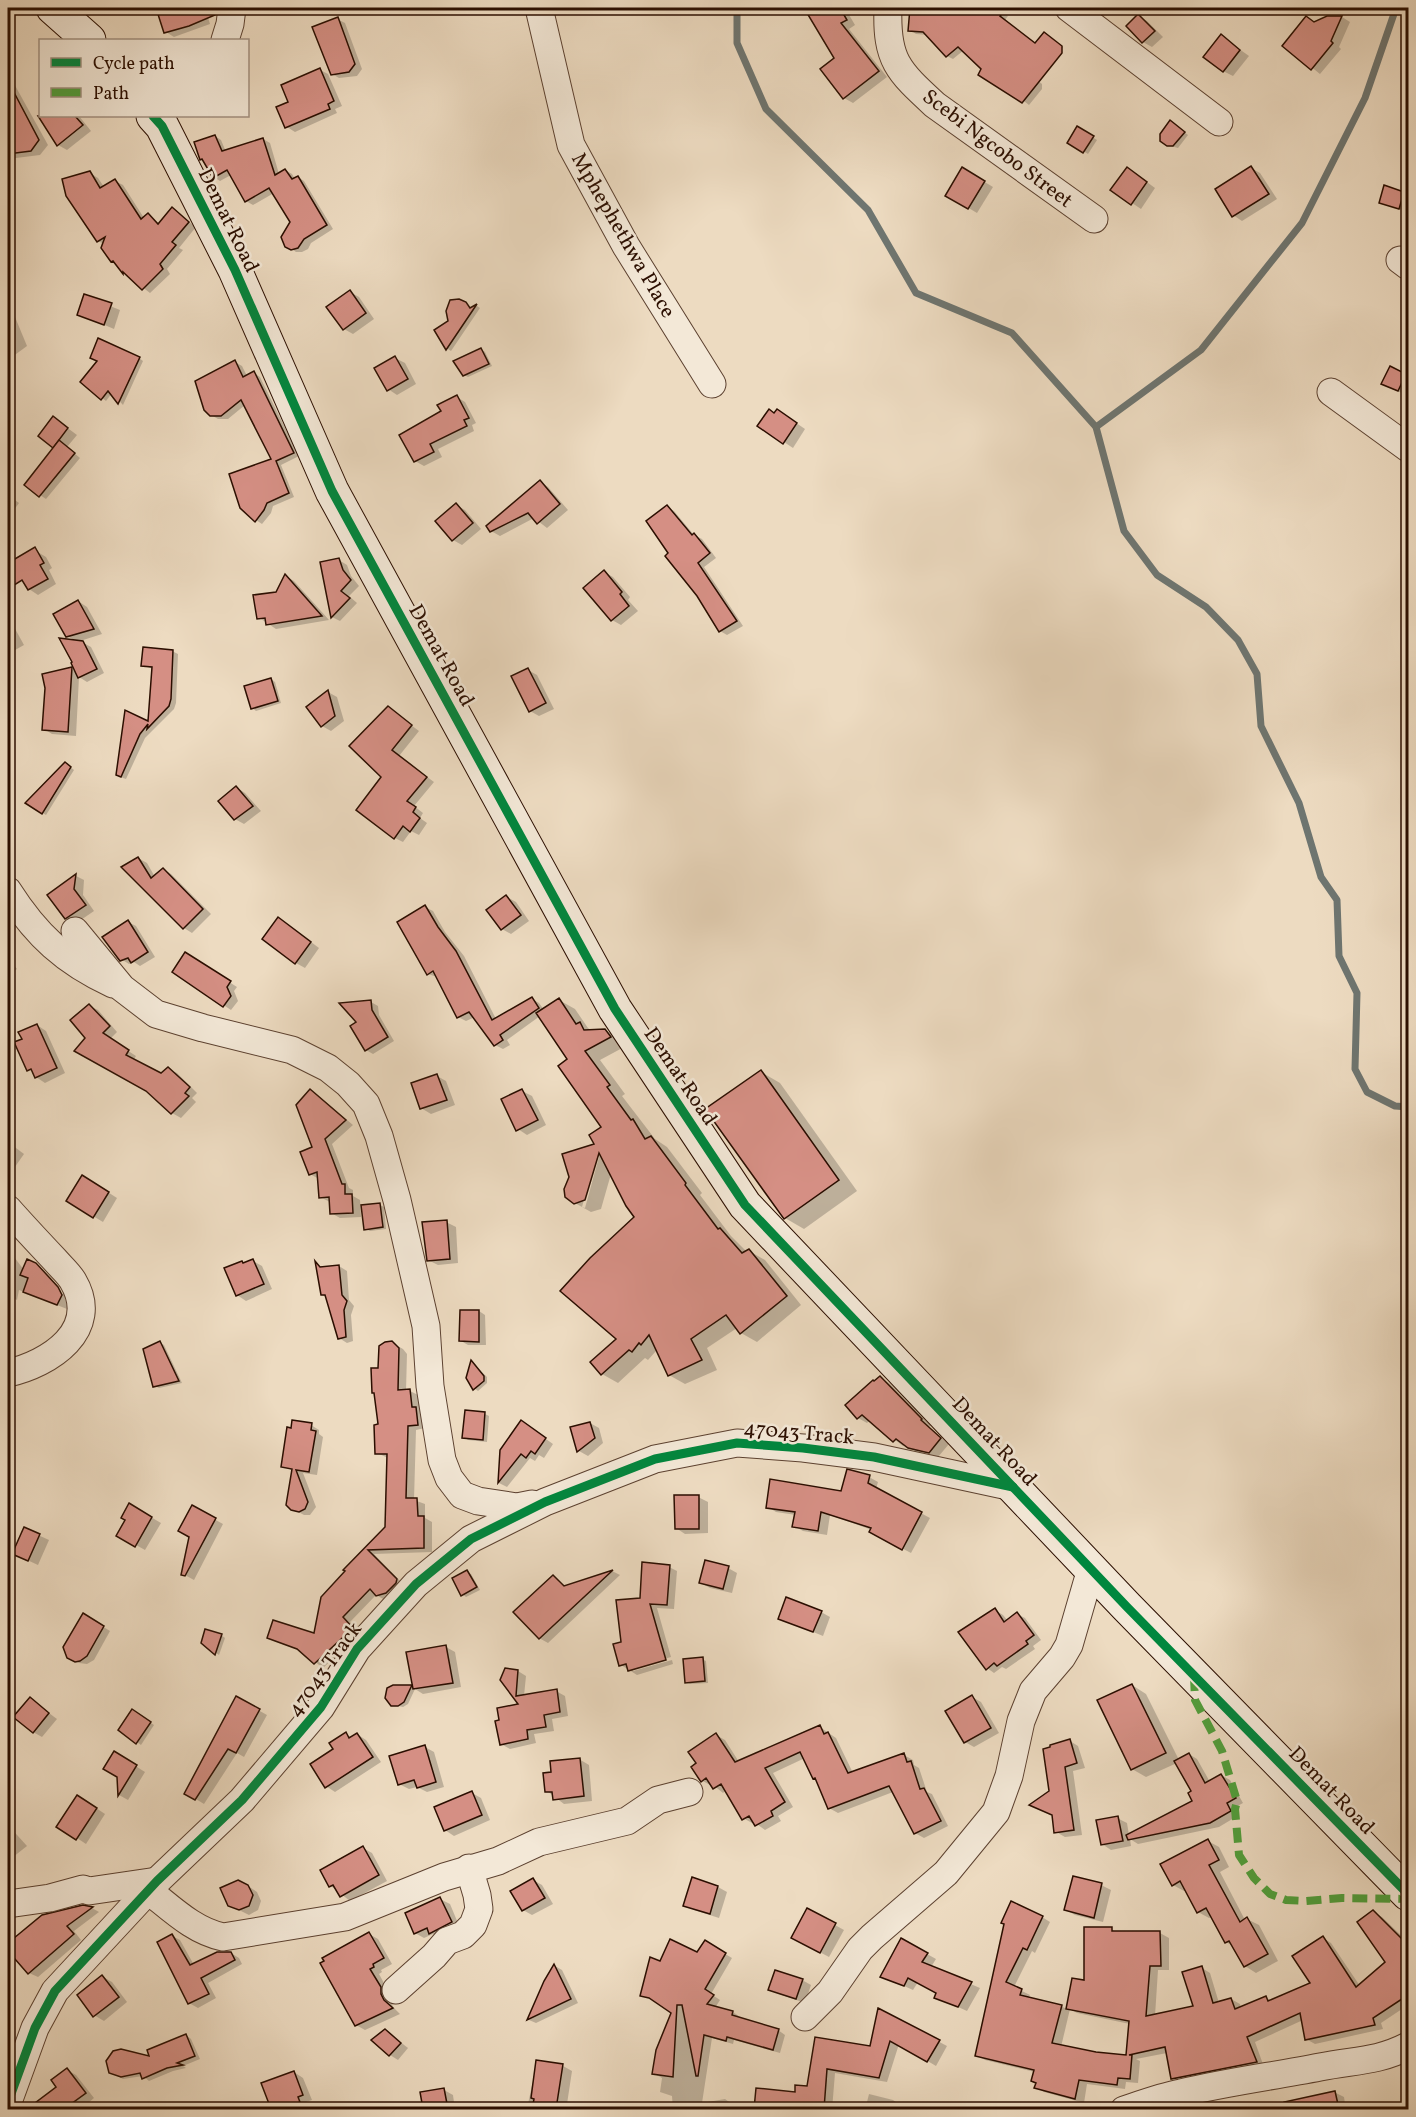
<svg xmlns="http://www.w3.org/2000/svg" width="1416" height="2117" font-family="Vollkorn,serif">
	<rect width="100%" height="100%" fill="#eddbc1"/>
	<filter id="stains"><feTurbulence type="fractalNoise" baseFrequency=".00333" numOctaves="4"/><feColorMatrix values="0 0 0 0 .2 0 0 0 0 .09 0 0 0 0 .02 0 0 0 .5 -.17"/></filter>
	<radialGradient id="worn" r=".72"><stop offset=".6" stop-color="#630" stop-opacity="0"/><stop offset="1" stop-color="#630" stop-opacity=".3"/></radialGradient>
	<g fill="#0003" fill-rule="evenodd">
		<path d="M143,8H205L210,24L174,37L166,32L158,9L152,13Z"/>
		<path d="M809,8H845L855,25L849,29L887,77L853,103L844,98L836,58L807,9Z"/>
		<path d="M912,8H999L1008,16L1005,20L1036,44L1050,38L1063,47L1037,80L1042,84V89L1029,105L983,69L964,50L953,59L947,56L928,35L916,34L910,30Z"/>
		<path d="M1138,16L1147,21L1163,37L1152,47L1143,42Z"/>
		<path d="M1307,17L1315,22L1327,18L1342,17L1350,22L1339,47L1341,49L1320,74L1284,45Z"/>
		<path d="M337,19L345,23L362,69L357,76L339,78L332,74Z"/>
		<path d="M1221,36L1249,56L1233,76L1223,71Z"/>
		<path d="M320,70L328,74L342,106L335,109L337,113L295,132L287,127L290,103Z"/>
		<path d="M8,77L12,80L48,145L40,155L8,159Z"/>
		<path d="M51,116H79L91,131L67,150L58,145L43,122Z"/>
		<path d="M1174,124L1188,135L1178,148L1167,145Z"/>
		<path d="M1078,128L1097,140L1088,154L1069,142Z"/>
		<path d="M215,136L221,140L226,152L263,139L270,143L279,174L285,170L292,174L295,179L298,177L304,181L333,229L311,243L308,249L302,252H296L289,247L292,222L274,193L253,205L246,201L231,175L220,181L214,177Z"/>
		<path d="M1251,168L1260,173L1277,199L1242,221L1233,215Z"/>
		<path d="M963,169L993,187L977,213L947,195Z"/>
		<path d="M90,173L98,178L104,187L115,181L123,185L144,218L148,215L160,224L172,209L196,227L179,248L183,250L167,269L170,274L150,293L124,273L112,261L104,244L98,241L68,197Z"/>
		<path d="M1136,174L1155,188L1141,209L1132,203Z"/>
		<path d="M1403,193L1407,195L1403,210L1385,204Z"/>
		<path d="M350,292L359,297L374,319L353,334L344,329Z"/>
		<path d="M85,296L120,310L114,329L79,314Z"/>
		<path d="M8,300L27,346L12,357L8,354Z"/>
		<path d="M465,303L472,309L477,306L480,308L451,351L448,349L436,330L450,322Z"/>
		<path d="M481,349L485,352L492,366L468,377L464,375Z"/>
		<path d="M139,358L143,361L123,405L112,393L106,401L82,382Z"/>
		<path d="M395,358L405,363L416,384L397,395L388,389Z"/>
		<path d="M235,362L242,366L247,376L254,373L260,377L299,456L281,465L294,497L273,506L271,513L262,524L256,520L273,460L245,405L228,419H218L211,415Z"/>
		<path d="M1391,368L1408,376L1407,395L1392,389Z"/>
		<path d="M457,397L465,402L476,423L472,425L474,431L438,449L442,457L424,466L415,461L401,435L443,411Z"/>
		<path d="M775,414L786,416L805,429L793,448L784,442Z"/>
		<path d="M54,418L77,435L67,447L80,458L46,499L40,495L55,448Z"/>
		<path d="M1404,479H1408V536L1401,532Z"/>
		<path d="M540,482L548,487L568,510L547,528L534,518L500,536L491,531Z"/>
		<path d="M8,495L19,503L8,518Z"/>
		<path d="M456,505L465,510L481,529L462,545L453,540Z"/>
		<path d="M667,507L674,511L694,535L702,539L716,558L704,567L743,626L727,635L720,631L670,554Z"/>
		<path d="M36,551L46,557L52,568L49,570L56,584L38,595L29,589L22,580Z"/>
		<path d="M339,560L347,565L351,576L359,586L349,596L357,603L340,621L332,617Z"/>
		<path d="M604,572L613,577L630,597L628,600L638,611L621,625L612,620L585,588Z"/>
		<path d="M286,576L294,581L329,620L276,629L258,617L277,593Z"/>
		<path d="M78,601L87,607L102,634L80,641L91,647L104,673L87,682L79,677L76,736L52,734L44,729L71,669L77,672L76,641L67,636Z"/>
		<path d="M8,616L24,645L8,654Z"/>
		<path d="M172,651L178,654L176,703L174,709L145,738L126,779L123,778L118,774L126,713L149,723L153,669L143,665Z"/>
		<path d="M528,670L537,675L554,709L539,716L530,711Z"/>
		<path d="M271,679L275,682L281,703L256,711L252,708Z"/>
		<path d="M328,692L337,697L344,721L331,731L322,726Z"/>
		<path d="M388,708L419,731L399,756L434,782L414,806L423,813L420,818L427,823L419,835L411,831L403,842L395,838L383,776Z"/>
		<path d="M69,766L74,770L46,815L27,803Z"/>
		<path d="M236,787L245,793L261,811L244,824L235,819Z"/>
		<path d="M138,858L147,863L155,877L163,869L171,874L211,914L192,933L184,928L124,868Z"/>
		<path d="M76,876L84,880L83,895L94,911L75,924L66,918Z"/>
		<path d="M507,897L516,902L529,921L511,934L502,929Z"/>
		<path d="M425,907L433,911L445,932L464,956L496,1019L532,999L539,1003L544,1010L559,1000L575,1009L588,1028L593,1031L605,1030L622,1040L626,1046L600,1060L625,1094L622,1096L655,1139L667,1147L702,1193L700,1195L731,1236L747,1252L749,1251L765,1260L801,1305L757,1342L741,1333L737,1328L707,1348L717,1370L685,1384L669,1375L659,1353L656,1351L648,1360L645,1358L618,1383L602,1374L619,1339L636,1218L611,1174L601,1209L591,1212L582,1207L585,1208L599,1157H596L582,1207L575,1203L603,1128L569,1059L540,1016L507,1040L510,1045L503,1049L495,1045L475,1017L466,1021L458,1017L437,977L428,974Z"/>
		<path d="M128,922L136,926L155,957L140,966L134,962L129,964L121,959Z"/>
		<path d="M287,924L319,948L305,968L296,963Z"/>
		<path d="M8,958L17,969L8,976Z"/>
		<path d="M193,959L237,987L234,991L238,1001L231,1010L174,972Z"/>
		<path d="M371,1002L378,1006L379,1015L394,1041L373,1054L366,1050L359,1022Z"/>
		<path d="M89,1006L98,1010L117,1032L110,1039L136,1056L133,1061L162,1075L168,1069L177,1073L197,1093L192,1098L196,1102L181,1118L172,1113L87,1038Z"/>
		<path d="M37,1025L46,1031L65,1073L45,1083L36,1077L33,1071L27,1067L24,1040Z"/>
		<path d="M761,1072L780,1083L857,1191L804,1229L785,1218Z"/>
		<path d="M437,1076L446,1081L455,1105L431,1114L421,1108Z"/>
		<path d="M311,1090L353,1125L332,1144L349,1188L353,1190V1196L360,1200L361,1217L340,1218L331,1213L330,1202L320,1197L319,1179L310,1174L314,1148Z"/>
		<path d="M522,1091L532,1096L546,1125L527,1135L518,1129Z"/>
		<path d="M8,1142L24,1154L10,1174L8,1173Z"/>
		<path d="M92,1182L117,1198L103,1222L68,1201Z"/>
		<path d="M380,1205L384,1207L386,1229L370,1231L366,1229Z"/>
		<path d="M446,1222L456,1227L458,1263L438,1265L428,1260Z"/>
		<path d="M8,1249L24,1270L35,1264L62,1294L65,1292L44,1269L45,1270L67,1294L70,1301L67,1309L19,1290L17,1300L9,1295L8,1293Z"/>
		<path d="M253,1261L262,1266L272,1289L246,1301L237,1295L244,1264Z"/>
		<path d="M317,1264L323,1268L339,1266L347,1271L349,1300L354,1306L351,1315L353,1341L347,1343L339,1338L327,1297L322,1295Z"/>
		<path d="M479,1311L485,1315L486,1345H468L461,1341Z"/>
		<path d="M160,1343L164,1345L182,1383L159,1388L155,1386Z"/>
		<path d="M394,1344L403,1349L407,1354L406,1391H410L418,1395L420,1411L423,1413L425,1428L416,1430L414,1500L425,1504V1518L432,1522V1552L374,1554L404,1585L385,1600L376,1595L350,1622L360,1633L323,1668L301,1651L268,1638L315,1635L323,1597L386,1527L388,1458L377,1453L380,1425L379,1369Z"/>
		<path d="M471,1362L487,1377V1383L478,1391L474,1388Z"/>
		<path d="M880,1378L889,1383L931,1425L929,1427L949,1444L938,1457L918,1453L905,1444L903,1446L870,1420L867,1423L858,1418Z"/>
		<path d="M466,1412L485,1414L489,1416L487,1442L468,1440L464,1437Z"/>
		<path d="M590,1423L599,1428L603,1443L588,1456L579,1451Z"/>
		<path d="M311,1425L319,1430V1434L323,1437L317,1475L303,1473L316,1507L310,1515H304L289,1507L294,1471L283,1466Z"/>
		<path d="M529,1427L553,1444L544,1458L539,1455L535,1461L530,1458L507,1487L499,1483L501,1450Z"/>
		<path d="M869,1477L878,1482L876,1489L930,1518L911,1553L871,1532L872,1530L830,1515L827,1535L803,1531L794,1526L796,1515L776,1512L768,1507L842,1493Z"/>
		<path d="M698,1497L708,1502V1533L685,1534L676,1528Z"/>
		<path d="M130,1505L161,1523L145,1550L118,1535L127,1520Z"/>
		<path d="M192,1507L223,1524L194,1580L183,1574L190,1537Z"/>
		<path d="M25,1529L49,1540L38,1565L14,1554Z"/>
		<path d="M669,1567L677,1571L674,1609L657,1608L671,1657L633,1668V1671L672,1660L673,1664L637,1675L621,1665L641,1599Z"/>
		<path d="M728,1568L737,1573L732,1593L710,1588L701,1583Z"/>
		<path d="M612,1571L620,1575L548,1643L539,1638L553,1577L567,1587Z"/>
		<path d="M467,1572L471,1574L480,1590L466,1597L462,1594Z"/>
		<path d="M995,1610L1003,1615L1008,1621L1017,1614L1025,1618L1041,1640L1033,1646L1035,1649L1006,1669L1002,1667L994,1673L987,1668Z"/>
		<path d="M821,1612L830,1617L823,1636L779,1618Z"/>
		<path d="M84,1615L110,1631L94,1660L87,1664L79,1663L72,1659Z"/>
		<path d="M221,1635L225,1638L219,1655L202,1643Z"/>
		<path d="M446,1647L455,1652L461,1687L423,1694L415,1689L408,1704L403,1707L394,1705L411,1686L414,1688Z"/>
		<path d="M702,1659L706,1661L708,1683L690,1684L686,1682Z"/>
		<path d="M518,1671L526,1676L524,1696L556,1691L565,1696L568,1716L552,1719L554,1731L534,1734L536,1743L510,1749L501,1744V1721L521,1705L502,1680Z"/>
		<path d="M1132,1685L1146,1694L1179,1760L1189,1754L1197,1759L1210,1782L1221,1775L1230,1780L1243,1803L1234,1808L1239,1815L1219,1827L1138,1844L1130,1839L1131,1846L1111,1850L1102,1844L1117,1818L1127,1823L1129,1835L1194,1801L1193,1792L1177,1763L1146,1777L1132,1769Z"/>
		<path d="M972,1697L981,1702L999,1733L974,1747L965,1742Z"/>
		<path d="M237,1698L267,1715L244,1757L237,1753L204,1804L186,1793Z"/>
		<path d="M30,1699L57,1719L42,1737L33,1732Z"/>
		<path d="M133,1711L154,1725L141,1745L120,1730Z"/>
		<path d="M820,1727L836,1738L853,1773L904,1755L913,1760L914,1765L919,1768L927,1792L932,1794L948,1826L924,1838L915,1833L893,1792L838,1813L829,1808L818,1780L814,1778L805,1758L773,1773L793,1807L778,1816L781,1821L765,1830L754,1822L752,1823L743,1818L726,1790L723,1793L712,1784L710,1785L701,1780L716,1735L725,1740L739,1762Z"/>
		<path d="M346,1734L352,1738L357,1734L366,1740L381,1762L335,1792L326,1786L335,1749Z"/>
		<path d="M1070,1741L1078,1746L1085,1768L1073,1771L1082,1835L1065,1837L1056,1832L1053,1815L1032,1805L1050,1792Z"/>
		<path d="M425,1747L434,1752L444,1787L427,1792L417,1787L409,1789L399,1784Z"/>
		<path d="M115,1753L145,1772L128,1800L119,1795Z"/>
		<path d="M579,1759L589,1765L592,1801L564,1804L547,1791Z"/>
		<path d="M472,1793L481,1798L490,1820L454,1836L445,1830Z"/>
		<path d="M87,1802L105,1814L86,1844L77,1838Z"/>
		<path d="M8,1825L27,1846L8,1861Z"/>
		<path d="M1208,1841L1219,1847L1229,1867L1220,1872L1245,1920L1247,1919L1259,1925L1278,1961L1256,1973L1245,1966L1233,1946L1226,1942L1212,1917L1209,1918L1198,1912L1186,1890L1184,1891L1173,1885Z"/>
		<path d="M363,1848L372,1853L387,1881L350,1901L331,1886Z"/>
		<path d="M693,1879L718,1887L727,1892L719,1918L694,1910L685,1905Z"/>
		<path d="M533,1880L542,1885L553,1904L532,1915L523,1910Z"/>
		<path d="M1101,1885L1111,1890L1103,1922L1075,1915L1066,1910Z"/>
		<path d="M248,1886L257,1892L261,1901L258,1910L249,1915L229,1905Z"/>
		<path d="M440,1899L450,1904L460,1928L440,1938L433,1934L424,1938L415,1933Z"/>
		<path d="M83,1907L92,1908L99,1912L74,1931L81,1940L38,1977L29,1973L8,1949V1945L42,1916Z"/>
		<path d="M808,1910L844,1930L829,1957L793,1938Z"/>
		<path d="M1373,1912L1382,1917L1408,1942V1997L1401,2002L1405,2007L1381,2023L1383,2029L1315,2044L1306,2039L1303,2020L1255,2042L1264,2067L1181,2083L1172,2078L1167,2053L1136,2059L1140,2061L1138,2083L1126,2082L1125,2089L1087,2084L1084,2103L1044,2092L1036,2087L1035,2072L985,2060L976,2055L1006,1924L1042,1917L1050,1922L1035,1953L1032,1951L1014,1987L1030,1995L1028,1998L1061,2006L1068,2010L1073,1980L1085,1982L1111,1929L1118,1933H1160L1169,1938V1970H1158L1155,2016L1195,2007L1202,1968L1210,1973L1219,2003L1231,1999L1240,2004L1241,2008L1266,1998L1272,2001L1312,1983L1323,1938L1331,1943L1360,1986L1387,1963ZM1070,2009L1077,2013L1130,2024L1128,2056L1096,2053L1061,2047Z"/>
		<path d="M369,1934L378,1939L392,1964L381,1970L382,1972L379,1974L390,1994V2000L393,2007L400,2014L365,2030L356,2025L326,1962Z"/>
		<path d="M172,1936L180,1940L194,1965L231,1953L239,1958L242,1964L208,1983L216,1998L198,2008L189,2003Z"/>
		<path d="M902,1940L936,1959L931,1967L980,1988L967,2011L936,1997L937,1993L918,1982L913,1990L882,1976Z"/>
		<path d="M705,1942L732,1958L711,1994L720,2000L715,2008L733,2012L740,2017V2019L778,2030L785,2035L780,2053L734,2040L733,2044L712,2038L702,2103L725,2099L732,2104L733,2110H673L672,2096L660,2092L662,2078L653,2073L673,2013L656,2001L642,1995L661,1963L698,1954Z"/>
		<path d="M555,1966L562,1970L578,2003L536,2023L529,2020L545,1982Z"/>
		<path d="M103,1977L112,1982L127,2002L104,2021L94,2015Z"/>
		<path d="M802,1980L811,1985L805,2003L779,1994L770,1989Z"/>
		<path d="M879,2010L947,2046L936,2066L899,2044L887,2082L835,2073L832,2110H755L757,2089L796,2093L808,2088L816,2039L871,2048Z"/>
		<path d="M385,2030L408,2048L398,2060L390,2055Z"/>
		<path d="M186,2035L191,2039L200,2059L183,2066L186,2068L173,2071L149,2081L143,2076L123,2079L110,2072L152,2058Z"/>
		<path d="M8,2045L15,2050L8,2061Z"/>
		<path d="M537,2062L563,2066L572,2071L567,2104L537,2109L528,2104Z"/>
		<path d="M67,2070L76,2075L94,2098L80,2110H38L58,2087Z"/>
		<path d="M294,2072L303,2078L312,2100L306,2102L308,2107L302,2110H272L263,2084Z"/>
		<path d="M444,2090L453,2095L455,2110H425L422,2093Z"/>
		<path d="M1334,2092L1344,2097L1346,2110H1280L1289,2108Z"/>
		<path d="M869,2094L893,2100L900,2105L899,2110H865Z"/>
		<path d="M219,2102L228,2110H209Z"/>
	</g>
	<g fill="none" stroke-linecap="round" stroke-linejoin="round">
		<g stroke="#6e7570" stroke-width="7">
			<path d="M737,8V43L766,109L868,210L916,293L1012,333L1096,427L1124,531L1157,575L1206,607L1238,640L1257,674L1261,726L1299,803L1321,877L1337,900L1339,956L1357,993L1355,1069L1367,1092L1395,1106L1408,1107"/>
			<path d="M1096,427L1201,350L1302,223L1365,98L1396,8"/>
		</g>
	</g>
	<g fill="#d58f84" stroke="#2b0e00" stroke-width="1.5">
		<path d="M156,8H216L215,15L189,26L164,33Z"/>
		<path d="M804,8H840L847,20L841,23L879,71L843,99L820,69L834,58Z"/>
		<path d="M910,8H1006L1000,16L1035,43L1044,32L1062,46V53L1022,103L978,75L981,69L958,47L946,57L923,32L908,31Z"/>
		<path d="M1138,14L1155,31L1142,43L1126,26Z"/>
		<path d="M1306,16L1314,22L1327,16H1342L1331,41L1333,43L1311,70L1282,46Z"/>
		<path d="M338,17L355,64L349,72L331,75L312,27Z"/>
		<path d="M1221,34L1240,50L1223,72L1203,57Z"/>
		<path d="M320,68L334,101L328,104L330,109L285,128L276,107L288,102L281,85Z"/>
		<path d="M8,81L39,140L31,151L8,154Z"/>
		<path d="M38,116H75L83,125L57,146Z"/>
		<path d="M1170,120L1185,132L1173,146H1167L1160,141V134Z"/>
		<path d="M1077,126L1094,136L1083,153L1067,143Z"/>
		<path d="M215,135L222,151L263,138L275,175L285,169L292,179L298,176L327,225L304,239L298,248L291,250L285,247L281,237L290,222L269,188L245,202L227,170L213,178L202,159L200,160L194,142Z"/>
		<path d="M1251,166L1269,194L1232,217L1215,189Z"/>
		<path d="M962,167L985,181L968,209L945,196Z"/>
		<path d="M1127,167L1147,182L1131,205L1110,190Z"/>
		<path d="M90,171L100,188L115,179L141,219L148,213L158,224L172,207L189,222L172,242L176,245L160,264L163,269L142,290L123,272V274L113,261L111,262L101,248L105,237L97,242L66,196L62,179Z"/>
		<path d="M1384,185L1404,192L1399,209L1379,203Z"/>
		<path d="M350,290L366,313L343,330L326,307Z"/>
		<path d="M84,294L112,303L104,325L77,315Z"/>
		<path d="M459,299L466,302L470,308L477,304L446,350L434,330L448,321L446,311L450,300Z"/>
		<path d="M98,338L140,357L118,404L108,391L101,400L80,382L97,361L90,358Z"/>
		<path d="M481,348L489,364L463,376L453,361Z"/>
		<path d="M395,356L408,379L387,391L374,368Z"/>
		<path d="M235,360L243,377L254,371L294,453L276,461L289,493L267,503L264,510L255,522L240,508L229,474L271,459L241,400L221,416H210L204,410L195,381Z"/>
		<path d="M1390,366L1406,374L1398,391L1381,384Z"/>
		<path d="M457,395L469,418L464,420L467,426L430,444L434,452L414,462L399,435L441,411L437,405Z"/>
		<path d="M769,409L774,413L777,409L797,423L783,444L757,426Z"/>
		<path d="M53,416L68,428L53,448L38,436Z"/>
		<path d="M59,440L75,453L39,497L24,485Z"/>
		<path d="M540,480L560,504L537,524L528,513L490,532L486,526Z"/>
		<path d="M456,503L473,523L452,541L435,521Z"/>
		<path d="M667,505L692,535L694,533L710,553L698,563L737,621L719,632L697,596L665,556L668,553L646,521Z"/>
		<path d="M35,547L44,563L40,565L48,579L28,590L22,580L8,589V563Z"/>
		<path d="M339,558L343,570L351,580L341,591L350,598L331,618L320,562Z"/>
		<path d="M604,570L622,592L620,594L629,606L611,621L583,588Z"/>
		<path d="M285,574L322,616L266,625L265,618L257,619L253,595L276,592Z"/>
		<path d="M78,600L94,629L66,637L53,614Z"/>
		<path d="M59,638L83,641L97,669L78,678L71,663L72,662Z"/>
		<path d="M143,647L173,650L171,699L169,706L147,729L148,724L140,734L121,777L116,775L125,710L148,721L152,667L141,666Z"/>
		<path d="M72,667L68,732L42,730L45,688L42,674Z"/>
		<path d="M528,668L546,703L529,712L511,676Z"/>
		<path d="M271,678L278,701L251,709L244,686Z"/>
		<path d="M328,690L335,716L321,727L306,707Z"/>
		<path d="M388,706L412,725L392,750L427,777L407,801L416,807L413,812L420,818L410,832L403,826L394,839L356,810L381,777L349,746Z"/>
		<path d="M65,762L71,767L42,814L25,803Z"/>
		<path d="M236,786L253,806L234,820L218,801Z"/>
		<path d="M138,857L151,878L163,868L203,909L183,929L121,867Z"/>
		<path d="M76,874L74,889L86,905L65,919L47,895Z"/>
		<path d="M506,895L521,915L501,930L486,910Z"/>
		<path d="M425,905L438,927L456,951L492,1020L532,997L539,1008L500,1035L503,1040L494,1046L469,1012L457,1018L433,971L427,975L397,922Z"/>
		<path d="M278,917L311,942L295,964L262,939Z"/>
		<path d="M128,920L148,952L131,963L128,958L120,961L102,937Z"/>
		<path d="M185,952L231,981L227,987L231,996L223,1007L172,972Z"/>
		<path d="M559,998L576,1024L580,1022L584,1030L605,1029L611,1037L585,1051L610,1085L607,1087L631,1120L633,1119L645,1139L651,1136L686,1183L685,1185L718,1229L720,1228L742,1253L749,1249L787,1296L740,1334L726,1315L691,1339L702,1360L668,1376L649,1335L641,1345L639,1343L632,1352L629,1350L601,1375L590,1362L616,1339L560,1291L590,1258L634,1217L626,1206L599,1153L585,1200L574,1204L565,1197L564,1189L569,1177L562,1154L594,1144L589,1135L601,1127L558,1066L567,1059L536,1013Z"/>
		<path d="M371,1000L372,1010L388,1037L365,1051L350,1026L356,1022L339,1003Z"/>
		<path d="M89,1004L110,1026L103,1033L129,1050L126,1055L161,1073L168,1067L190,1087L185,1093L189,1096L171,1114L146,1091L74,1051L85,1038L70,1020Z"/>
		<path d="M37,1024L57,1068L35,1078L31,1069L27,1071L14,1042L22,1039L18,1032Z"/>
		<path d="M761,1070L839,1180L784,1219L705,1109Z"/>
		<path d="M437,1074L447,1100L420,1109L411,1083Z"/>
		<path d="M310,1089L346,1120L325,1139L342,1184H345V1194H352L353,1213L330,1214L329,1197L319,1198L317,1172L309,1175L300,1152L312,1147L296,1105Z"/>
		<path d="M522,1089L538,1120L516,1131L501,1099Z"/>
		<path d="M82,1175L109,1192L93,1218L66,1201Z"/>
		<path d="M380,1203L383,1227L364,1230L361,1205Z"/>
		<path d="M447,1220L450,1259L427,1261L422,1222Z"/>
		<path d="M27,1259L36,1263L58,1287L62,1295L57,1305L23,1292L28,1278L20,1275Z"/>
		<path d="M253,1259L264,1284L236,1296L224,1268L242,1261L243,1263Z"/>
		<path d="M315,1261L320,1267L339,1265L342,1295L347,1301L344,1310L346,1337L338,1339L325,1295H321Z"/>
		<path d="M460,1310H479V1342L459,1341Z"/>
		<path d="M160,1341L179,1381L153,1387L143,1349Z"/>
		<path d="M392,1341L399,1348L398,1390L410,1389L412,1407H416L418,1425L408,1426L406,1498H417L418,1516H424V1548L368,1550L397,1579L396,1583L386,1593L376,1596L370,1589L343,1617L353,1628L314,1664L297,1649L267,1638L273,1620L314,1633L321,1597L345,1571L343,1570L385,1527L387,1454H375L374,1425L378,1424L374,1393H372L371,1368H378L379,1346L385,1342Z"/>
		<path d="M471,1360L484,1376V1381L473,1390L466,1378Z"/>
		<path d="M880,1376L922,1419L921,1420L941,1438L929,1453L908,1448L896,1439L893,1442L862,1415L857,1419L845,1405L873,1380L874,1381Z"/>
		<path d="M465,1410L485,1412L483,1440L462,1438Z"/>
		<path d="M292,1420L312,1423L311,1430L316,1431L309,1472L296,1470L308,1502L305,1509L299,1512L291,1510L286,1505L292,1469L281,1467L287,1427L291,1428Z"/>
		<path d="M521,1420L546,1438L535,1454L531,1451L526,1458L521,1454L498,1483L500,1450Z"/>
		<path d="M590,1422L595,1438L577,1452L570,1427Z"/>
		<path d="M847,1469L870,1475L868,1483L922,1512L902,1550L869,1532L871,1528L821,1512L818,1531L792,1527L795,1512L766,1508L770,1479L841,1491Z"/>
		<path d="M674,1495H699V1529H675Z"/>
		<path d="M129,1503L152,1517L135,1547L116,1536L125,1520L121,1518Z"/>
		<path d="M192,1505L216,1518L185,1576L181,1575L189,1537L178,1531Z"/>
		<path d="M24,1527L40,1534L28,1561L12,1554Z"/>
		<path d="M705,1560L729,1566L723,1589L699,1583Z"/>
		<path d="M642,1562L670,1565L667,1605L650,1604L666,1660L628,1671L626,1664L619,1666L613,1644L621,1642L616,1600L640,1598Z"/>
		<path d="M467,1570L477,1587L461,1596L452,1578Z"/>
		<path d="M613,1570L539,1639L513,1612L553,1575L564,1586Z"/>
		<path d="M786,1597L822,1611L813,1632L778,1619Z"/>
		<path d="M995,1608L1004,1622L1017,1612L1034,1635L1026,1641L1028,1644L997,1666L994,1663L986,1670L958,1632Z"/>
		<path d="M83,1613L104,1626L87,1656L80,1661L75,1662L67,1658L63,1647Z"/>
		<path d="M205,1629L222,1634L215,1655L201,1643Z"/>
		<path d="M446,1645L453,1683L413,1689L406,1652Z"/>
		<path d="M703,1657L705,1681L685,1683L683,1659Z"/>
		<path d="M505,1668L518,1670L516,1696L557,1689L560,1712L544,1715L546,1727L527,1730L528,1739L500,1745L495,1721L499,1720L497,1708L518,1704L500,1680Z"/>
		<path d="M1132,1684L1166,1753L1131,1770L1097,1700Z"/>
		<path d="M393,1685H412L404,1702L398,1706H391L385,1698L387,1688Z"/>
		<path d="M972,1695L991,1728L964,1743L945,1711Z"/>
		<path d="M236,1696L260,1709L236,1753L228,1749L195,1800L184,1794Z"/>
		<path d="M30,1697L49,1713L33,1733L13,1717Z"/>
		<path d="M132,1709L151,1722L136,1744L118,1730Z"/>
		<path d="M820,1725L824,1734L828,1732L848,1773L904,1753L907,1762L911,1761L920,1789L924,1788L941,1821L914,1834L889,1786L828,1809L815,1778L813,1779L800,1752L765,1768L785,1802L771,1811L773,1816L755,1826L749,1816L742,1820L721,1784L713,1789L706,1778L701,1782L691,1767L696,1763L688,1752L716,1733L735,1762Z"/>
		<path d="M346,1732L349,1738L357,1733L373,1757L325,1788L310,1764L333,1749L329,1743Z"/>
		<path d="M1070,1739L1077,1763L1065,1767L1074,1830L1054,1833L1052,1815L1029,1805L1049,1791L1043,1749L1050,1747V1745Z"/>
		<path d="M425,1745L436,1782L417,1788L414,1780L398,1785L389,1756Z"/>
		<path d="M114,1751L137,1765L118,1796L117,1777L103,1769Z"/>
		<path d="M1189,1753L1205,1783L1221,1774L1236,1798L1227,1803L1231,1811L1210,1823L1128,1840L1126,1835L1192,1801L1188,1793L1191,1791L1174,1761Z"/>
		<path d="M580,1758L584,1796L553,1800L552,1792H545L543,1773L551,1772L550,1761Z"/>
		<path d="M472,1791L482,1815L444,1831L434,1807Z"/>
		<path d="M77,1795L97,1808L76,1840L56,1827Z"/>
		<path d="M1118,1816L1123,1841L1101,1845L1096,1820Z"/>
		<path d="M1208,1839L1219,1860L1209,1865L1240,1922L1247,1917L1268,1954L1244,1967L1229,1941L1225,1943L1206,1908L1197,1913L1180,1881L1172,1886L1160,1864Z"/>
		<path d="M363,1846L379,1875L340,1897L333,1885L329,1887L320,1870Z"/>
		<path d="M1073,1876L1102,1883L1094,1918L1064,1910Z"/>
		<path d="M692,1877L718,1886L710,1914L683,1906Z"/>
		<path d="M533,1878L545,1898L522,1911L510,1891Z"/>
		<path d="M238,1880L248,1885L253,1895L249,1906L239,1910L228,1906L220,1888Z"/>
		<path d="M440,1897L452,1922L429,1934L427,1928L414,1934L405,1913Z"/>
		<path d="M1011,1901L1043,1916L1027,1950L1023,1948L1006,1982L1022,1989L1020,1995L1062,2005L1052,2043L1096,2052L1126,2055L1129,2021L1066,2009L1072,1978L1084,1980V1927H1112V1931H1160L1161,1966H1150L1146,2016L1193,2006L1182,1972L1202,1966L1213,2003L1231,1998L1235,2009L1266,1996L1268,2001L1310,1983L1292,1956L1323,1936L1356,1987L1385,1962L1357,1922L1373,1910L1408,1945V1995L1373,2018L1375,2025L1305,2040L1300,2013L1247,2037L1257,2062L1171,2079L1165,2047L1129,2055H1132L1130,2079L1118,2078L1117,2085L1079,2080L1075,2099L1034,2088L1036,2083L1031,2081L1034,2070L975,2056L1004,1924L1001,1923Z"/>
		<path d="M83,1905L93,1907L67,1926L74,1934L28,1974L8,1951V1943L42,1915Z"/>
		<path d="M807,1908L836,1923L820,1953L791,1938Z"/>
		<path d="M369,1932L384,1958L373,1964L374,1967L370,1969L381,1987V1994L384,2000L393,2008L355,2026L320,1963L324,1961L322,1958Z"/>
		<path d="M172,1934L190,1965L217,1952H231L235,1960L201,1978L209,1994L188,2004L157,1942Z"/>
		<path d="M901,1938L928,1953L922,1962L972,1982L958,2007L934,1998L936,1993L908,1978L904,1986L880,1977Z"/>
		<path d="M670,1939L697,1952L705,1940L726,1953L705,1989L714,1995L707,2004L733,2011L732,2015L779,2029L773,2050L727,2037L726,2041L704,2035L698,2076H696L682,2005H677L673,2077L652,2074L656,2050L671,2013L649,1998L640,1996L650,1957L660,1961Z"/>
		<path d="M554,1964L571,1999L527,2020L544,1981Z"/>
		<path d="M775,1970L803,1979L796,1999L768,1990Z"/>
		<path d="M102,1975L119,1997L93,2017L77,1995Z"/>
		<path d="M878,2008L940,2040L927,2062L890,2041L879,2078L827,2069L824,2109H754L756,2088L795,2092V2085L807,2086L815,2037L870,2046Z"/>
		<path d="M385,2029L401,2043L389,2056L371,2040Z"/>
		<path d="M186,2034L195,2056L177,2063L183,2065L167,2068L142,2079L140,2073L121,2077L109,2073L106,2061L113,2051L121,2049L149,2056L147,2050Z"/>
		<path d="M536,2060L563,2064L556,2109H532L534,2099L531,2098Z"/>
		<path d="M67,2068L86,2093L64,2109H27L56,2087L51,2080Z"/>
		<path d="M294,2071L303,2095L298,2097L300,2102L279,2109H271L261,2083Z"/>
		<path d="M444,2088L448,2109H423L420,2092Z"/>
		<path d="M1335,2091L1339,2109H1285L1284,2102Z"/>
	</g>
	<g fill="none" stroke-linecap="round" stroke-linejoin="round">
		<g stroke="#5c4130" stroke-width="29">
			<g id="street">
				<path d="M539,8L571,145L626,246L712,384"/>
				<path d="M888,8C886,60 898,71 935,105L1094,219"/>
				<path d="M1069,8L1219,122"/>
				<path d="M225,40L230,24L232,8"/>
				<path d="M1400,260L1408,266"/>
				<path d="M1331,392L1408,448"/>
				<path d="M8,891C36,935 65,962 113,984"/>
				<path d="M75,931L122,988L156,1014L203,1028L292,1050L328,1068L348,1084L366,1104L379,1136L397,1200L426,1326L430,1386L442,1460L449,1478L462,1495L478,1501L517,1507L532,1504"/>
				<path d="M8,1209C23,1226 39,1243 55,1260C61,1267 69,1274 73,1281C102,1330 49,1364 8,1373"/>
				<path d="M149,1891C172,1909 194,1931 223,1937L345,1917L444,1877L498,1861L539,1842L627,1821L658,1800L689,1792"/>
				<path d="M8,1904L50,1898L83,1889L89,1891L157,1881"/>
				<path d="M396,1990L434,1956L447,1941L463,1935L473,1925L479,1909L477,1895L469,1868"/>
				<path d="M805,2017L830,1992L860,1949L872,1937L946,1873L996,1812L1009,1776L1021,1721L1033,1691L1062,1657L1069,1645L1091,1569"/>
				<path d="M8,2102L35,2028L55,1991L157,1881L242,1800L321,1707L357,1649L416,1584L471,1539L545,1502L655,1459L737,1443L803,1448L874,1457L1013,1487"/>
				<path d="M1124,2110C1142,2104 1161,2097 1181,2093C1227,2082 1274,2076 1320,2067C1354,2060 1377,2062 1408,2046"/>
			</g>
		</g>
		<g stroke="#2b0e00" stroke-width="35">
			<g id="secondary">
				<path d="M53,8L89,40"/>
				<path d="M153,116L162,126L235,270L332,491L615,1009L745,1205L1127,1607L1408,1894"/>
			</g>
		</g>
		<use href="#street" stroke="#f3e8d7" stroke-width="27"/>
		<use href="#secondary" stroke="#f3e8d7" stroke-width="33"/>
		<path stroke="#519f3c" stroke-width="8" stroke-dasharray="15 8" stroke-linecap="butt" d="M1194,1676L1195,1700L1222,1751L1237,1801L1235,1809L1239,1855L1254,1878L1270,1894L1286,1900L1306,1901L1342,1898L1408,1899"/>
		<g stroke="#f3e8d7" stroke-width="13">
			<g id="cycleway">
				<path d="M153,116L162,126L235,270L332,491L615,1009L745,1205L1127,1607L1408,1894"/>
				<path d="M8,2102L35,2028L55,1991L157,1881L242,1800L321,1707L357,1649L416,1584L471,1539L545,1502L655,1459L737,1443L803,1448L874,1457L1013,1487"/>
			</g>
		</g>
		<use href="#cycleway" stroke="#00873e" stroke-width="9"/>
	</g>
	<g text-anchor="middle" stroke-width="5" stroke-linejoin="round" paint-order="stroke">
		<g font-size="21" fill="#2b0e00" stroke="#f3e8d7">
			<text transform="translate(998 148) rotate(37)" y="7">Scebi Ngcobo Street</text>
			<text transform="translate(229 220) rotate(64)" y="7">Demat Road</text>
			<text transform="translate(624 235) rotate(60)" y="7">Mphephethwa Place</text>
			<text transform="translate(442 655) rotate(61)" y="7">Demat Road</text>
			<text transform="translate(681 1076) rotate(56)" y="7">Demat Road</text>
			<text transform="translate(799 1432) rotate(5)" y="7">47043 Track</text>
			<text transform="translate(995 1441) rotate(47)" y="7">Demat Road</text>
			<text transform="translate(324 1669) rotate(-54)" y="7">47043 Track</text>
			<text transform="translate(1332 1790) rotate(46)" y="7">Demat Road</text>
		</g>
	</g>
	<rect width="1416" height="2117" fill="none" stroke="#eddbc1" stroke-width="30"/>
	<rect x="9" y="9" width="1398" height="2099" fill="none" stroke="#2b0e00" stroke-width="3"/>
	<rect x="15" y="15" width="1386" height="2087" fill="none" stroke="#2b0e00" stroke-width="1.5"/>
	<rect x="39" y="39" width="210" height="78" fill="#f3e8d7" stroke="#a39181" stroke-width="1.5"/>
	<rect x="51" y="58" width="30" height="9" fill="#00873e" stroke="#a39181" stroke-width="1.5"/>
	<text x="93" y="69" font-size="18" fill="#2b0e00">Cycle path</text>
	<rect x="51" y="88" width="30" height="9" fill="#519f3c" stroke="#a39181" stroke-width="1.5"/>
	<text x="93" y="99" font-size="18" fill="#2b0e00">Path</text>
	<rect width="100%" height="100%" filter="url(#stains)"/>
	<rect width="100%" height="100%" fill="url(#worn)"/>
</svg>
